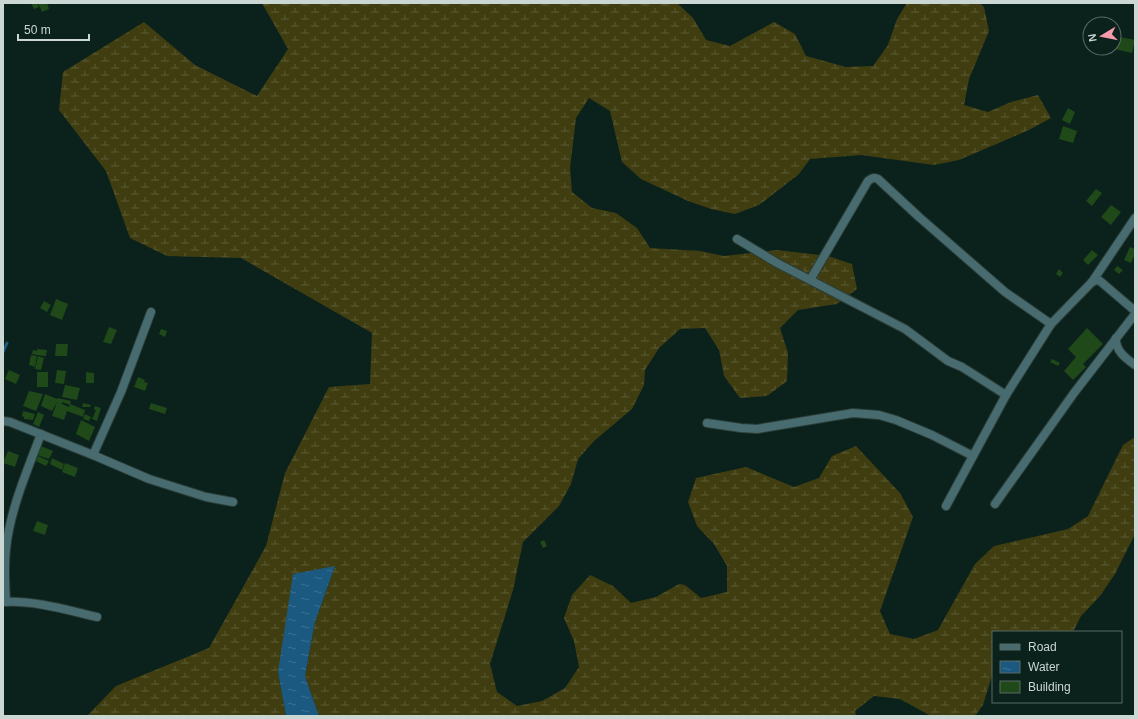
<svg xmlns="http://www.w3.org/2000/svg" width="1138" height="719" font-family="Arial,sans-serif">
	<defs>
		<pattern id="wetland-marsh" width="20" height="14" patternUnits="userSpaceOnUse"><rect width="20" height="14" fill="#403e11"/><path d="M1 5h8M5 5V1M11 12h8M15 12V8" fill="none" stroke="#5a5933"/></pattern>
		<pattern id="water-ripples" width="26" height="14" patternUnits="userSpaceOnUse"><rect width="26" height="14" fill="#1c5981"/><path d="M2 4q2-2 4 0t4 0M15 11q2-2 4 0t4 0" fill="none" stroke="#3c7092"/></pattern>
	</defs>
	<rect width="100%" height="100%" fill="#0b211b"/>
	<path fill="url(#wetland-marsh)" d="M262,3H677L693,18L706,40L730,46L774,22L795,34L806,56L846,67L873,66L888,45L897,19L907,3H979L984,7L989,31L969,79L964,105L988,112L1011,102L1038,95L1051,118L1029,130L959,160L934,165L861,155L810,159L799,174L759,205L735,214L711,209L688,201L641,179L622,162L610,111L589,98L576,118L570,168L572,192L592,208L616,213L637,228L650,248L700,251L724,256L777,250L828,256L852,264L857,289L837,304L798,310L780,328L788,353L787,381L767,396L740,398L724,376L719,350L705,328L680,329L659,348L645,370L644,385L632,409L594,441L578,459L571,484L559,506L523,542L513,590L490,664L497,692L517,706L542,701L565,688L579,667L574,641L564,618L572,595L590,575L613,586L631,603L656,597L679,584L685,585L701,598L727,592V566L714,544L697,526L688,502L696,478L746,467L794,487L819,478L832,456L856,446L900,493L913,517L880,611L890,634L914,639L938,630L975,564L994,546L1068,529L1088,516L1123,445L1135,437V534L1115,574L1100,596L1081,616L1073,632H993V672L983,705L975,716H931L900,699L874,696L855,711L856,716H319L305,676L315,622L335,566L278,672L286,716H87L116,686L209,648L266,546L285,473L329,387L370,384L372,333L241,258L167,256L130,238L106,171L59,110L63,72L144,22L195,65L257,96L288,49Z"/>
	<path fill="url(#water-ripples)" d="M335,566L315,622L305,676L319,716H286L278,672L293,574Z"/>
	<g fill="none" stroke-linecap="round" stroke-linejoin="round">
		<path stroke="#1c5981" stroke-width="3" d="M3,352L7,343"/>
	</g>
	<g fill="#1f4919">
		<path d="M31,3H37L39,7L34,9Z"/>
		<path d="M38,3H47L49,9L42,12Z"/>
		<path d="M1115,36L1135,40L1132,53L1114,49Z"/>
		<path d="M1068,108L1075,112L1070,124L1062,120Z"/>
		<path d="M1063,126L1077,131L1073,143L1059,139Z"/>
		<path d="M1096,189L1102,193L1092,206L1086,201Z"/>
		<path d="M1111,205L1121,212L1111,225L1101,217Z"/>
		<path d="M1130,247L1135,249V254L1131,263L1124,260Z"/>
		<path d="M1092,250L1098,255L1088,265L1083,260Z"/>
		<path d="M1117,266L1123,270L1119,274L1114,270Z"/>
		<path d="M1059,269L1063,273L1060,277L1056,274Z"/>
		<path d="M56,299L68,304L62,320L50,315Z"/>
		<path d="M44,301L51,305L47,312L40,308Z"/>
		<path d="M109,327L117,330L111,344L103,342Z"/>
		<path d="M1087,328L1103,344L1083,364L1086,367L1073,380L1064,371L1076,357L1068,349Z"/>
		<path d="M161,329L167,331L165,337L159,334Z"/>
		<path d="M56,344H68L67,356H55Z"/>
		<path d="M37,349L47,350L46,356H44V354V356L37,355L32,354L33,350L37,351Z"/>
		<path d="M31,355L37,356L35,367L29,365Z"/>
		<path d="M38,356L44,358L41,370L35,369Z"/>
		<path d="M1052,359L1060,363L1058,366L1050,362Z"/>
		<path d="M9,370L20,375L16,384L5,379Z"/>
		<path d="M57,370L66,371L64,384L55,383Z"/>
		<rect x="37" y="372" width="11" height="15"/>
		<path d="M86,372L94,373V383H86Z"/>
		<path d="M138,377L145,380L144,382L148,383L145,391L134,387Z"/>
		<path d="M65,385L80,388L77,400L62,397Z"/>
		<path d="M29,391L43,394L36,411L23,406Z"/>
		<path d="M45,394L57,399L58,398L71,401L70,405L62,402V404L69,407L70,404L85,410L83,417L67,411L64,420L52,416L57,402L52,411L41,406Z"/>
		<path d="M83,403L91,405L90,407H82Z"/>
		<path d="M151,403L167,408L165,414L149,409Z"/>
		<path d="M95,406L101,408L97,421L92,419L96,410H94Z"/>
		<path d="M23,411L35,414L33,420L24,419V417L22,416Z"/>
		<path d="M38,412L44,415L39,427L33,424Z"/>
		<path d="M85,414L91,417L89,421L83,419Z"/>
		<path d="M81,420L95,427L89,441L76,434Z"/>
		<path d="M41,446L53,451L49,459L37,455Z"/>
		<path d="M8,451L19,455L15,467L3,463Z"/>
		<path d="M38,456L49,461L46,466L36,461Z"/>
		<path d="M52,458L64,464L62,470L50,464Z"/>
		<path d="M65,463L78,468L75,477L62,472Z"/>
		<path d="M37,521L48,525L45,535L33,531Z"/>
		<path d="M544,540L547,546L543,548L540,542Z"/>
	</g>
	<g fill="none" stroke-linecap="round" stroke-linejoin="round">
		<g stroke="#2a3e38" stroke-width="10">
			<g id="street">
				<path d="M737,239L777,263L905,329L948,361L962,367L1006,395"/>
				<path d="M810,280L868,181C872,178 874,177 878,179L919,217L1005,292L1051,324"/>
				<path d="M1092,282L1097,280L1100,281L1135,311"/>
				<path d="M1116,338C1115,350 1125,358 1135,365"/>
				<path d="M3,421L10,422L93,455L149,479L206,497L233,502"/>
				<path d="M707,423L741,428L757,429L853,413L879,415L896,420L932,435L973,456"/>
				<path d="M93,455L121,392L151,312"/>
				<path d="M995,504L1074,393L1135,314"/>
				<path d="M946,506L1006,395L1051,324L1092,282L1135,218"/>
				<path d="M3,602C34,600 67,610 97,617"/>
				<path d="M6,602C5,584 4,567 6,549C10,510 27,471 41,434"/>
			</g>
		</g>
		<use href="#street" stroke="#486b70" stroke-width="8"/>
	</g>
	<rect width="1138" height="719" fill="none" stroke="#cbd7d3" stroke-width="8"/>
	<rect x="992" y="631" width="130" height="72" fill="#0b211b" stroke="#586a65"/>
	<rect x="1000" y="644" width="20" height="6" fill="#486b70" stroke="#586a65"/>
	<text x="1028" y="651" font-size="12" fill="#cbd7d3">Road</text>
	<rect x="1000" y="661" width="20" height="12" fill="url(#water-ripples)" stroke="#586a65"/>
	<text x="1028" y="671" font-size="12" fill="#cbd7d3">Water</text>
	<rect x="1000" y="681" width="20" height="12" fill="#1f4919" stroke="#586a65"/>
	<text x="1028" y="691" font-size="12" fill="#cbd7d3">Building</text>
	<g transform="translate(1102 36) rotate(260)"><circle r="19" fill="#0b211b" stroke="#586a65"/>
	<path d="M0-3L7 15L0 10L-7 15Z" fill="#f39aab"/>
	<text y="-6" font-size="11" font-weight="bold" text-anchor="middle" fill="#cbd7d3">N</text>
	</g>
	<path d="M18 34v6h71v-6" fill="none" stroke="#cbd7d3" stroke-width="2"/>
	<text x="24" y="34" font-size="12" fill="#cbd7d3" stroke="#0b211b" stroke-width="3" paint-order="stroke">50 m</text>
</svg>
